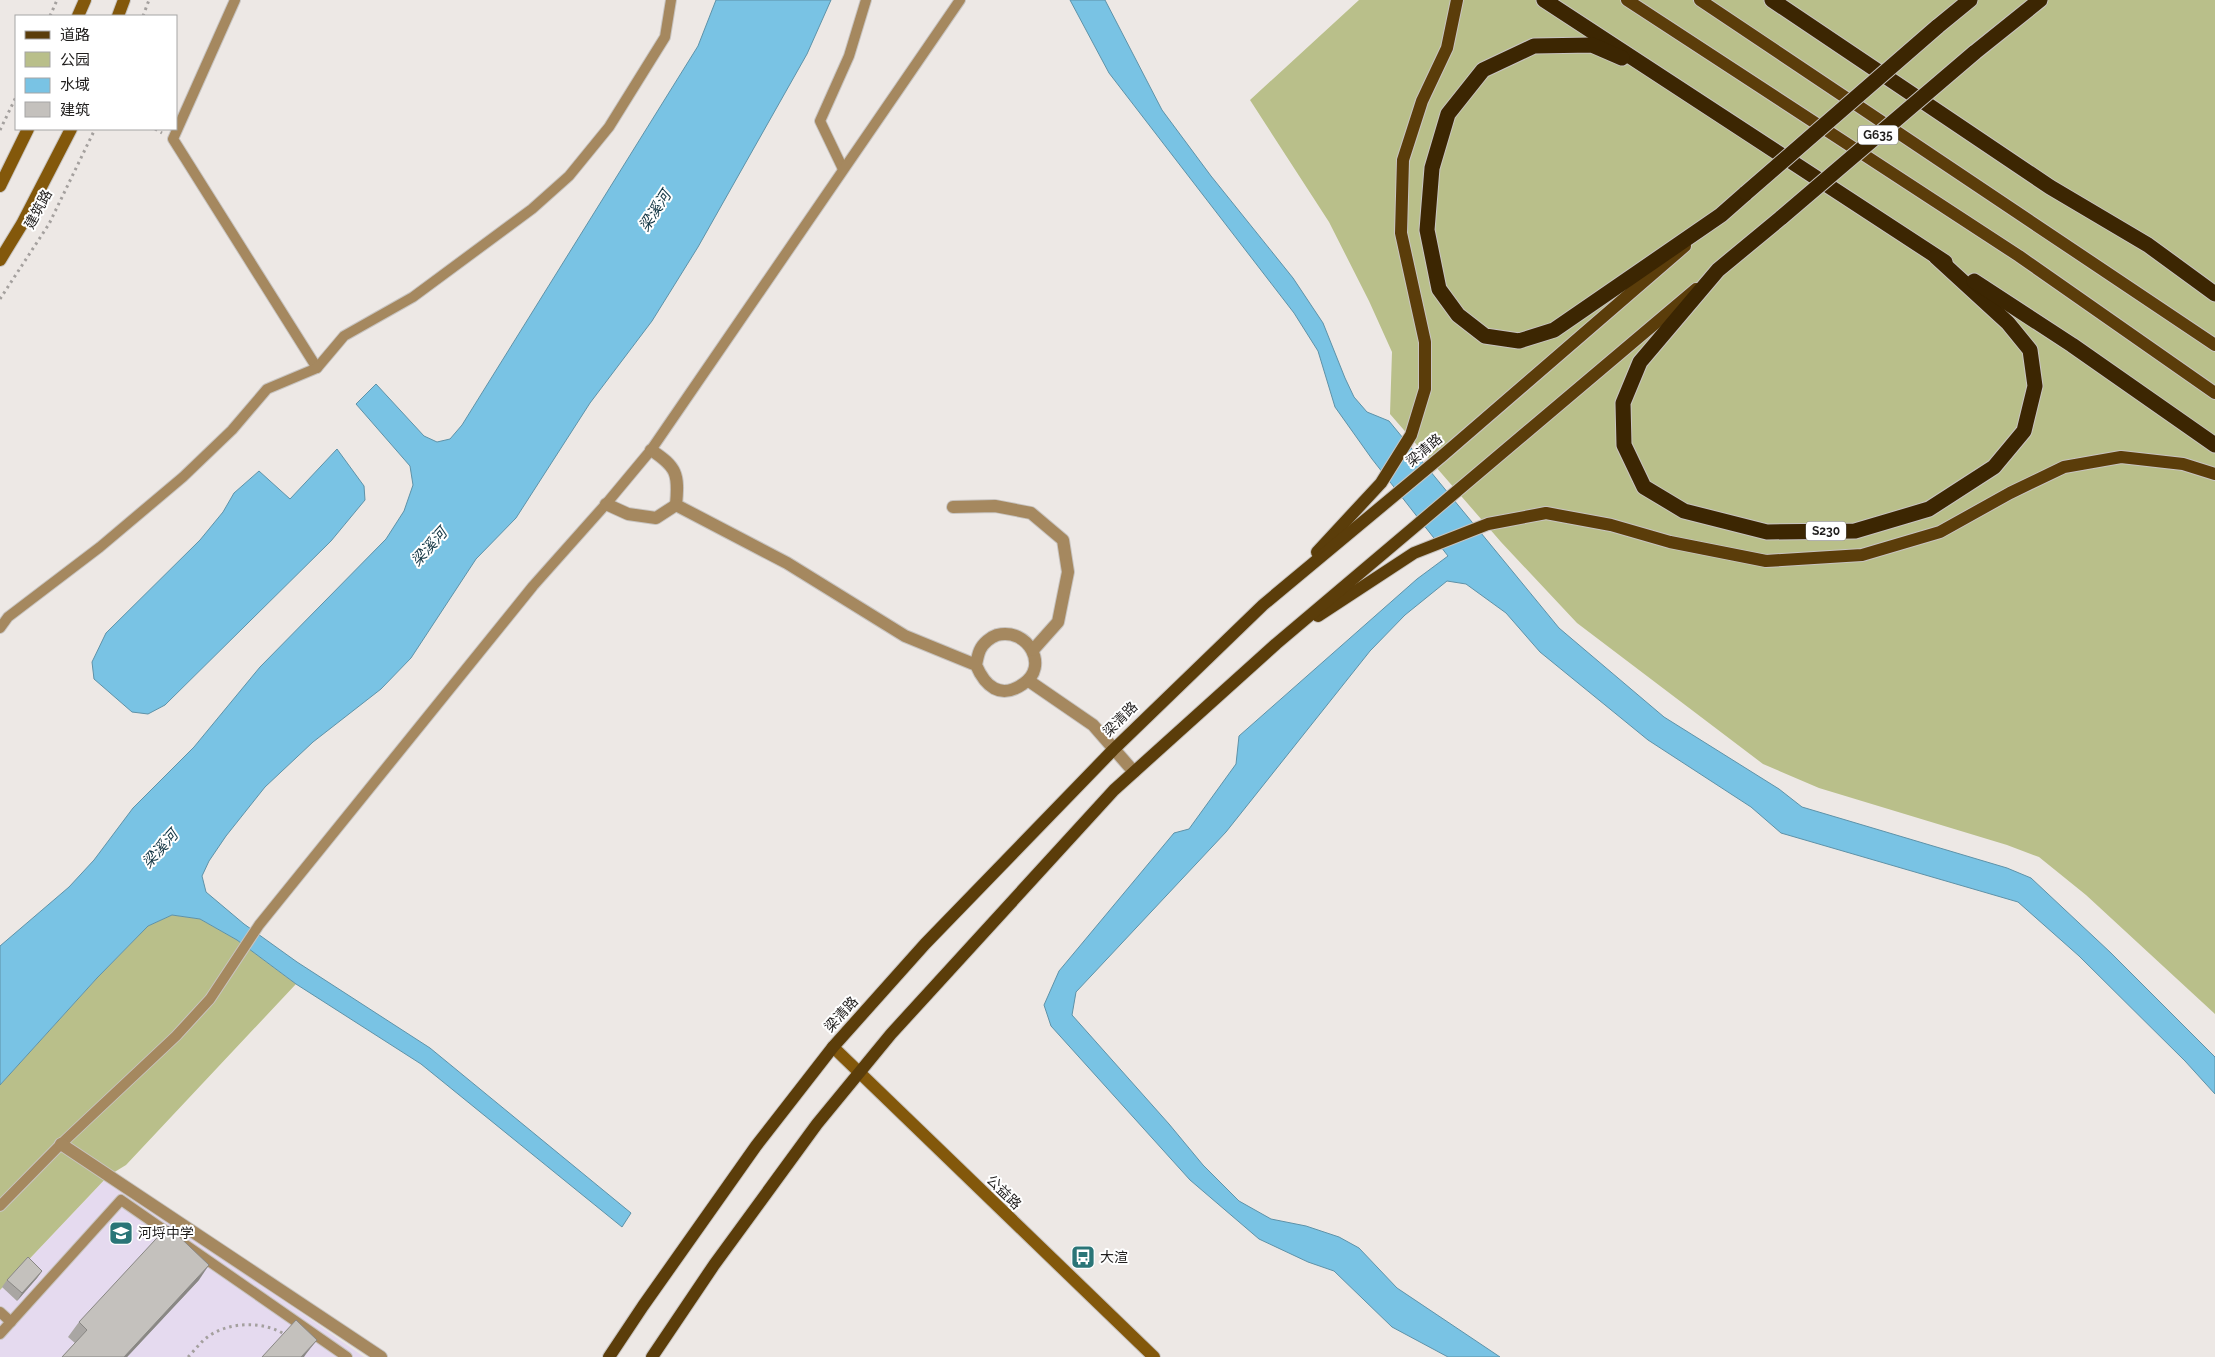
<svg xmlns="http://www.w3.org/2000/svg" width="2215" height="1357" font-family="Raleway,'Noto Sans SC',sans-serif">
	<rect width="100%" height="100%" fill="#ede8e5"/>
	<path fill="#e5daef" d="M108,1176L364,1357H0V1290Z"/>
	<g fill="#b9bf8a">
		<path d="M1359,0H2215V1014L2086,895L2039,857L2007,845L1819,788L1763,764L1577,623L1501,542L1390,414L1392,352L1369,301L1329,222L1250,100Z"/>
		<path d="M172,915L200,919L237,940L296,984L126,1165L108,1176L0,1290V1085L97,978L148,926Z"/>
	</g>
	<g fill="#79c3e4" stroke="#5e92a8">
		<path d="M716,0H831L807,54L698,247L652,321L590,403L516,518L476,559L411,658L381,689L313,742L265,787L226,836L209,861L202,876L206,892L244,924L297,962L430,1048L631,1213L622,1227L421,1064L296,984L237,940L200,919L172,915L148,926L97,978L0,1085V946L69,887L94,860L133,808L194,747L260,667L386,539L404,511L413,485L410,466L356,404L376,384L424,436L437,442L450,439L462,425L698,46Z"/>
		<path d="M1070,0H1105L1162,110L1211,176L1293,278L1323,323L1345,378L1354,397L1367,412L1389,421L1559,628L1664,717L1779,789L1802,807L2007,868L2031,878L2111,953L2215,1057V1094L2185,1061L2079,956L2018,902L1781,833L1751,807L1648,740L1540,652L1506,613L1466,584L1447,581L1405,615L1370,651L1226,832L1076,992L1072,1015L1169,1124L1203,1165L1239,1201L1271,1219L1306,1226L1339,1237L1359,1248L1397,1288L1500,1357H1448L1392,1327L1334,1271L1308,1262L1259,1239L1190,1180L1051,1026L1044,1005L1059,971L1174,833L1189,829L1236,764L1239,736L1417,579L1448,556L1372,459L1335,407L1318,351L1294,313L1109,73Z"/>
		<path d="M337,449L364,486L365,500L331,541L165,705L148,714L132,712L94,679L92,662L106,633L200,540L223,512L234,493L259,471L290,499Z"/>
	</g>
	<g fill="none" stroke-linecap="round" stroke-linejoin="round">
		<g stroke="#c8c4c1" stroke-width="12">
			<g id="lane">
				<path d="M235,0L173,139L317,368"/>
				<path d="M843,169L820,121L849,56L866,0"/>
				<path d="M0,628L8,617L100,547L183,477L232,430L267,389L317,368L344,336L413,297L532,209L569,176L609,127L665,37L671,0"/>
				<path d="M0,1206L61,1144L176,1036L210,999L259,925L533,586L606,504L651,450L960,0"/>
				<path d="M0,1312L11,1322"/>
				<path d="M0,1334L121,1200L347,1357"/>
			</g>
		</g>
		<g stroke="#c8c4c1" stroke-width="14">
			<g id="street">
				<path d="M651,450C677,467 679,474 676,505L787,563L905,636L976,665C985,686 1000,700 1023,684C1050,667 1028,627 997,635C991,637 983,643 980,650C978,654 977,660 976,665"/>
				<path d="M606,504L628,514L656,518L676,505"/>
				<path d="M953,507L995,506L1031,513L1063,540L1068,572L1058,622L1033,650"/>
				<path d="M1029,681L1093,725L1134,772"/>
				<path d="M61,1144L381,1357"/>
			</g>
		</g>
		<g stroke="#c8c4c1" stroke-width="14">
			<g id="secondary">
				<path d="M78,16L85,0"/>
				<path d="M118,16L124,0"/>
				<path d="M0,186L28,129"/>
				<path d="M0,260L22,224L71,129"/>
				<path d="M833,1047L1154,1357"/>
			</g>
		</g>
		<g stroke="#c8c4c1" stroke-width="14">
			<g id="primary">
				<path d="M1627,0L2019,256L2215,393"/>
				<path d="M1700,0L2215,345"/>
				<path d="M1317,552L1381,483L1411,435L1425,389V342L1401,233L1403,160L1422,101L1447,48L1457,0"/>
				<path d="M1318,616L1414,553L1488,524L1546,513L1611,525L1670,542L1766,561L1862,555L1940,532L2010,493L2064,467L2121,457L2183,464L2215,474"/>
				<path d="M609,1357L643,1306L756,1146L833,1047L925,944L1113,750L1263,605L1442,456L1685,246"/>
				<path d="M652,1357L714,1265L817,1124L891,1034L1114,790L1276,644L1696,289"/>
			</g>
		</g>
		<g stroke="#c8c4c1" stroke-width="17">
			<g id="highway">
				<path d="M1544,0L1945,262"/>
				<path d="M1772,0L2050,187L2148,245L2215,294"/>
				<path d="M1937,27L1970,0"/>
				<path d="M1974,53L2040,0"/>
				<path d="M1622,58L1592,45L1534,46L1483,70L1448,114L1432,168L1427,230L1439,289L1458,315L1485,336L1519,341L1554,330L1721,215L1746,193"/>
				<path d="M1782,217L1718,270L1640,362L1623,403L1624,445L1644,487L1684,511L1767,532L1855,531L1929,509L1994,467L2024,431L2035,386L2030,350L2008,323L1936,257"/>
				<path d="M1974,281L2072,345L2215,445"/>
			</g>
		</g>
		<g stroke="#a4a09e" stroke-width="3" stroke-dasharray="2.5 4" stroke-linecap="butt">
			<path d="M50,16L57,0"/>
			<path d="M143,16L149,0"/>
			<path d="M155,129L162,133"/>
			<path d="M0,130L16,97"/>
			<path d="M0,299L49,224L95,129"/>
			<path d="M188,1357C194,1351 199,1344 205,1339C226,1321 265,1320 287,1336"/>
		</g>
		<use href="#lane" stroke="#a5885f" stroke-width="10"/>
		<use href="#street" stroke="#a5885f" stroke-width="12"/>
		<use href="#secondary" stroke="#83580b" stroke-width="12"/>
		<use href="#primary" stroke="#5b3d0a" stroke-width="12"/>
		<use href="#highway" stroke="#3c2602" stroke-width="15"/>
		<g stroke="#c8c4c1" stroke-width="17" stroke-linecap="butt">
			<g id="highway-bridge">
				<path d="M1746,193L1937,27"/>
				<path d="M1782,217L1974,53"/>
			</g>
		</g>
		<use href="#highway-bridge" stroke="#3c2602" stroke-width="15"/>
	</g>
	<g fill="#a9a6a3">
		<path d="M42,1271L37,1278L17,1301L2,1287L7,1280Z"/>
		<path d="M199,1280L127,1357H62L75,1343L68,1337L79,1322Z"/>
	</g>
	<g fill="#898784">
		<path d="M209,1265L199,1280L127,1357H124Z"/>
		<path d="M42,1271L37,1278L17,1301L22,1293Z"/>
		<path d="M317,1340L306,1354L304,1357H301Z"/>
	</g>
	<g fill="#c4c1bd" stroke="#898784">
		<path d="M168,1226L209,1265L124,1357H62L87,1330L79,1322Z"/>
		<path d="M28,1257L42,1271L22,1293L7,1280Z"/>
		<path d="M296,1320L317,1340L301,1357H262Z"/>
	</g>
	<defs>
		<g id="school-square" transform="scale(1.25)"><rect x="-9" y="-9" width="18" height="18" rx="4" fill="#2a7577" stroke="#fff"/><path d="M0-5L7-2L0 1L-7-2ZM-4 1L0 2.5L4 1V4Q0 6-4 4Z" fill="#fff"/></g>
		<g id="bus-square" transform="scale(1.25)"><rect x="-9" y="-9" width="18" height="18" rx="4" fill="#2a7577" stroke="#fff"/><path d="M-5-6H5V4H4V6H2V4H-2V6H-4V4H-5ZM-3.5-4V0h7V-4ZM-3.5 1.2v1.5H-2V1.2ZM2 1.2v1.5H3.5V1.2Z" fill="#fff"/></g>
	</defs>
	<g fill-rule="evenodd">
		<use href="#school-square" x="121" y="1233"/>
		<use href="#bus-square" x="1083" y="1257"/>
	</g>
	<g text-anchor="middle" stroke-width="4" stroke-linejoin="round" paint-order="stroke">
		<g fill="#fff" stroke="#636261" stroke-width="1">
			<rect x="1858" y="125.5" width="40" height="19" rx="4"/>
			<rect x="1806" y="521.5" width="40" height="19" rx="4"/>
		</g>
		<g font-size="12" font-weight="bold" fill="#201e1d">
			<text x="1878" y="139">G635</text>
			<text x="1826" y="535">S230</text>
		</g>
		<g font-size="14" fill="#201e1d" stroke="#fff">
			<text transform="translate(38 209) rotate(-62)" y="5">建筑路</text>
			<text transform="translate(1424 450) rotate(-40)" y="5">梁清路</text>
			<text transform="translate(1120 719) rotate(-45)" y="5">梁清路</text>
			<text transform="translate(841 1014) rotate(-48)" y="5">梁清路</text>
			<text transform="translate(1004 1192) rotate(44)" y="5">公益路</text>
		</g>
		<g font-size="14" fill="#201e1d" stroke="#fff" text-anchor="start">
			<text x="138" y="1238">河埒中学</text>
			<text x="1100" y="1262">大渲</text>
		</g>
		<g font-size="15" font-style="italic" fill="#123543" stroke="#fff">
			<text transform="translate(655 211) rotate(-57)" y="5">梁溪河</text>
			<text transform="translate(429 547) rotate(-48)" y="5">梁溪河</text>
			<text transform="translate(160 849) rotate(-48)" y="5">梁溪河</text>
		</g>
	</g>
	<rect x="15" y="15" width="162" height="115" fill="#ffffff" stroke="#a6a5a5"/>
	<rect x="25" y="31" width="25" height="8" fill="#5b3d0a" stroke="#a6a5a5"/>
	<text x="60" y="40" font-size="15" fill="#201e1d">道路</text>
	<rect x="25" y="52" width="25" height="15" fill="#b9bf8a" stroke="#a6a5a5"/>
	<text x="60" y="65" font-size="15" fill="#201e1d">公园</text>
	<rect x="25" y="78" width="25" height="15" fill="#79c3e4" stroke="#a6a5a5"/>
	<text x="60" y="90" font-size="15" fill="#201e1d">水域</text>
	<rect x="25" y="102" width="25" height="15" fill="#c4c1bd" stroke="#a6a5a5"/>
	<text x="60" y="115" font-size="15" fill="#201e1d">建筑</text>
</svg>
